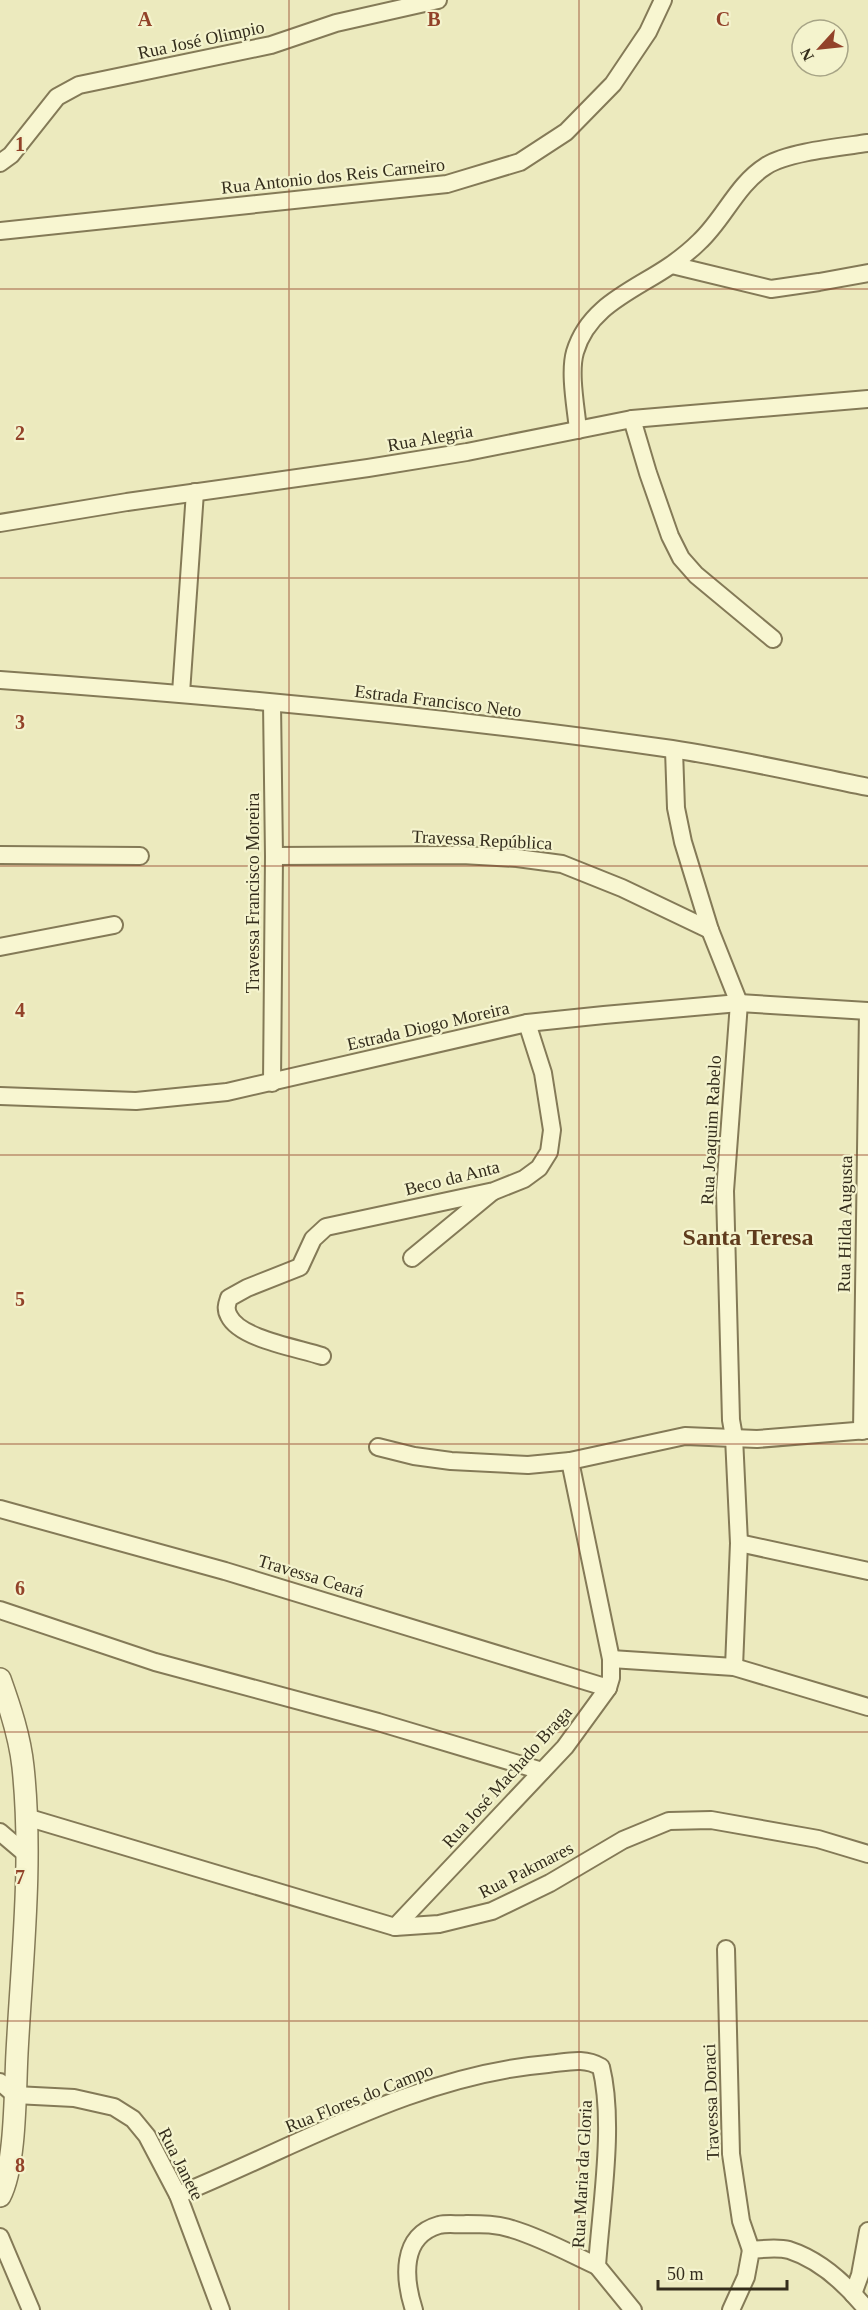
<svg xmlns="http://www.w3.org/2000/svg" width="868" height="2310" font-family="Georgia,serif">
	<rect width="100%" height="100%" fill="#eceabe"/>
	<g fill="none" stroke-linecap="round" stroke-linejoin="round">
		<g stroke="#847a57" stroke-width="20">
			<g id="minor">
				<path d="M0,163L11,155L57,97L79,85L271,45L336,23L438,0"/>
				<path d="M0,231L447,184L520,162L566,132L613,84L648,32L663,0"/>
				<path d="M672,265L771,289L819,282L868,273"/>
				<path d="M632,419L648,473L670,536L681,558L696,575L773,639"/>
				<path d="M578,430C576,408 569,373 575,352C589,305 635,290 671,265C681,258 691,250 699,242C724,219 737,184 766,166C787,152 841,147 868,143"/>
				<path d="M0,523L127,502L368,468L467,452L632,419L868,399"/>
				<path d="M0,680C225,696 449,717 672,749C738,759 803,774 868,787"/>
				<path d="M181,693L195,492"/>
				<path d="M674,750L676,808L683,842L710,930L739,1003L725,1191L731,1420L734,1437L739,1543L734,1667"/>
				<path d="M0,855L140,856"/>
				<path d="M274,856L462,855L517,858L562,864L622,888L710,930"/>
				<path d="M0,947L114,925"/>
				<path d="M272,1083L274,856L272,703"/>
				<path d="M0,1096L136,1101L227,1092L527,1023L604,1015L739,1003L868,1011"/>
				<path d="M412,1258L492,1192"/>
				<path d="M322,1356C298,1348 240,1339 229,1316C225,1309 227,1304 229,1298L247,1288L300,1267L313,1239L326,1227L494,1191L524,1179L539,1168L549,1152L552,1130L543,1073L527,1023"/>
				<path d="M862,1431L868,1011"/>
				<path d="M378,1447L414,1456L451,1461L528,1465L570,1461L685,1436L757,1439L868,1430"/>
				<path d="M0,1509L225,1571L608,1688"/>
				<path d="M739,1543L868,1571"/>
				<path d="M0,1610L155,1662L378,1722L542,1771"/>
				<path d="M611,1659L734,1667L868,1707"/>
				<path d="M26,1817L395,1927L439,1924L492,1911L550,1883L623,1840L669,1821L711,1820L818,1839L868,1854"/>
				<path d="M0,1832L27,1855"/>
				<path d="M395,1927L565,1747L608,1688L611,1678V1659L570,1461"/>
				<path d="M726,1949L731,2154L741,2221L751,2250"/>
				<path d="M0,2082L15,2095L74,2098L114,2107L133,2119L147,2136L178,2195L221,2310"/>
				<path d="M178,2195C298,2146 416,2075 548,2064C568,2062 584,2057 601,2067C615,2123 601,2207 597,2266L633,2310"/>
				<path d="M0,2237L31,2310"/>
				<path d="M853,2294L860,2275L868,2231"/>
				<path d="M414,2310C404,2279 400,2236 439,2225C448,2223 458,2225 467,2224C482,2224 497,2224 512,2229C542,2238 569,2253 597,2266"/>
				<path d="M731,2310L746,2277L751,2250C763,2249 777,2247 789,2250C820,2260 847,2285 867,2310"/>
			</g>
		</g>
		<g stroke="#847a57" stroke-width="24">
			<path id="tertiary" d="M0,1679C10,1707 20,1737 23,1767C33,1861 22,1958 17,2053C15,2089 16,2166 0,2196"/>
		</g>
		<use href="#minor" stroke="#f8f6d1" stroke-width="16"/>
		<use href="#tertiary" stroke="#f8f6d1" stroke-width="21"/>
	</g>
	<path fill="none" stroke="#924229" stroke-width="1.5" stroke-opacity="0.55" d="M289,0V2310M579,0V2310M0,289H868M0,578H868M0,866H868M0,1155H868M0,1444H868M0,1732H868M0,2021H868"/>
	<g text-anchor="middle" stroke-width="4.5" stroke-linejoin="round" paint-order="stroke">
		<g font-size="18" fill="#342d1c" stroke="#f4f3cd">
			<text transform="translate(201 40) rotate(-12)" y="6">Rua José Olimpio</text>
			<text transform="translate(333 176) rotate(-6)" y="6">Rua Antonio dos Reis Carneiro</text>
			<text transform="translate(430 438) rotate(-10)" y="6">Rua Alegria</text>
			<text transform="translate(438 701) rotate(7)" y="6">Estrada Francisco Neto</text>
			<text transform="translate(482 840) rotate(3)" y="6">Travessa República</text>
			<text transform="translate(253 893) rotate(-90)" y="6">Travessa Francisco Moreira</text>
			<text transform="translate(428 1026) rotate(-13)" y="6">Estrada Diogo Moreira</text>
			<text transform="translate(711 1130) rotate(-87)" y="6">Rua Joaquim Rabelo</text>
			<text transform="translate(452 1178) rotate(-14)" y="6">Beco da Anta</text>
			<text transform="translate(845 1224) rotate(-89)" y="6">Rua Hilda Augusta</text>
			<text transform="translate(311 1576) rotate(17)" y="6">Travessa Ceará</text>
			<text transform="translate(507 1777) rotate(-48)" y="6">Rua José Machado Braga</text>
			<text transform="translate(526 1870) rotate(-27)" y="6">Rua Pakmares</text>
			<text transform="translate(359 2098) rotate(-22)" y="6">Rua Flores do Campo</text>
			<text transform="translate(711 2102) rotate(-92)" y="6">Travessa Doraci</text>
			<text transform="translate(181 2164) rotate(63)" y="6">Rua Janete</text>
			<text transform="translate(582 2174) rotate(-87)" y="6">Rua Maria da Gloria</text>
		</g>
		<g font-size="24" font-weight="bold" fill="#5f3b1c" stroke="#f4f3cd">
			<text x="748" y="1245">Santa Teresa</text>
		</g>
	</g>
	<g font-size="20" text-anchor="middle" font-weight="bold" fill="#924229" stroke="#f4f3cd" stroke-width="4.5" stroke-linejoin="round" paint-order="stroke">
		<text x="145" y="26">A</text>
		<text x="434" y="26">B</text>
		<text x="723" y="26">C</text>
		<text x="20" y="151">1</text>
		<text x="20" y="440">2</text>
		<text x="20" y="729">3</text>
		<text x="20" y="1017">4</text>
		<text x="20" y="1306">5</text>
		<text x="20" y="1595">6</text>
		<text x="20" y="1884">7</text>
		<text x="20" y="2172">8</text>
	</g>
	<g transform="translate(820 48) rotate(243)"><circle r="28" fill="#f4f3cd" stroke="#a7a486" stroke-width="1.5"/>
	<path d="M0-4.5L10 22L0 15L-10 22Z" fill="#924229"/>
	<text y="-9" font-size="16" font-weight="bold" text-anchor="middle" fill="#342d1c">N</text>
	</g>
	<path d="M658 2280v9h129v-9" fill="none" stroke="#342d1c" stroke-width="3"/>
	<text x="667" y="2280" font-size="18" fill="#342d1c" stroke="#f4f3cd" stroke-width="4.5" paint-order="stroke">50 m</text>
</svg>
